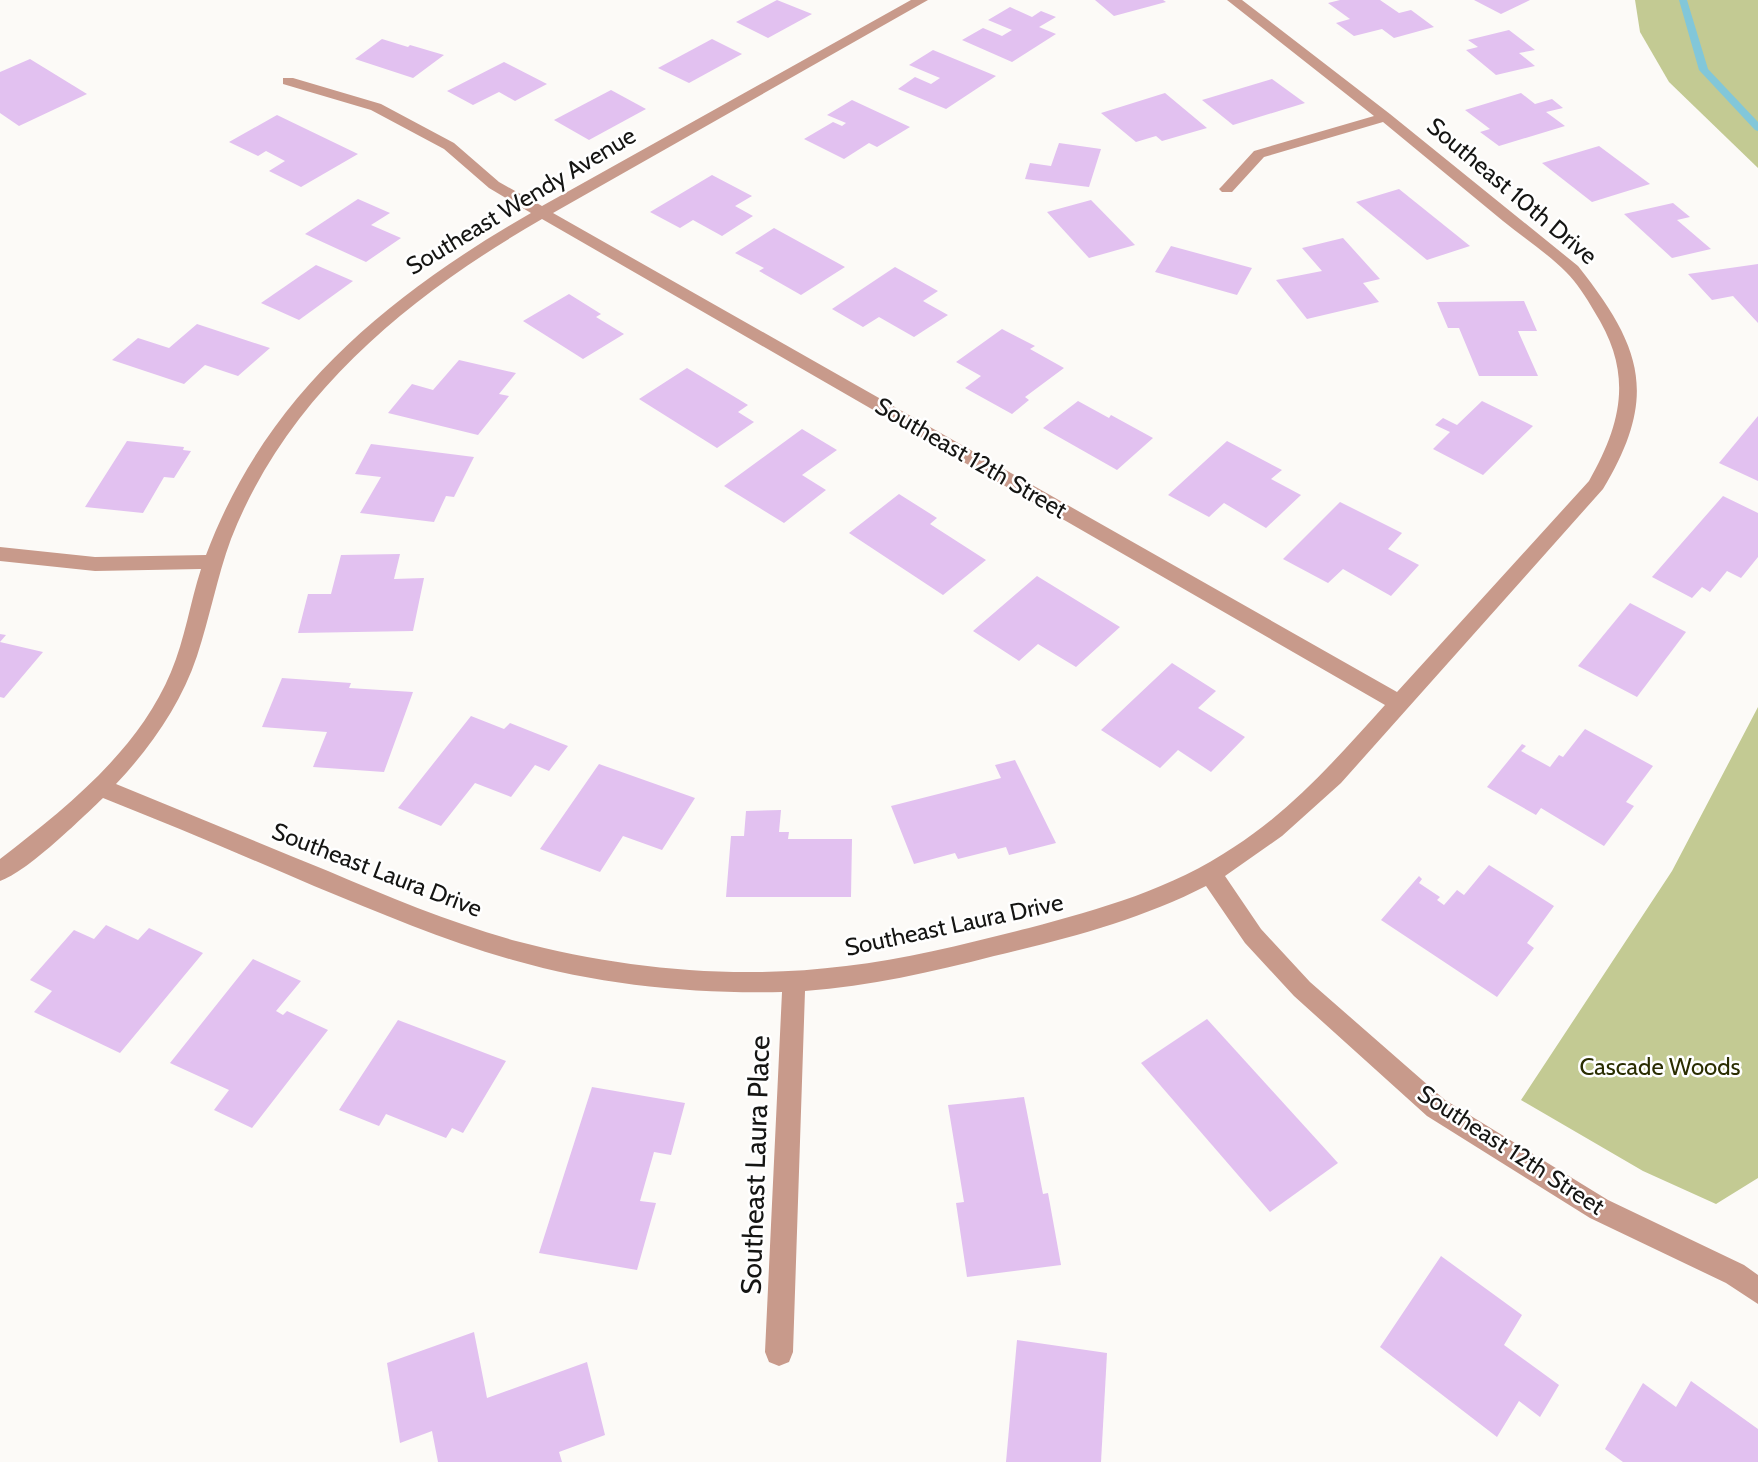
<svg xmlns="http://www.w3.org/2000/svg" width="1758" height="1462" font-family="Cabin,sans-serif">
	<rect width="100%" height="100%" fill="#fcfaf7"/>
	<g fill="#c3ca93">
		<path d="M1635,0H1758V168L1669,82L1640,32Z"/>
		<path d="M1758,707V1178L1716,1204L1643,1171L1521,1100L1672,871Z"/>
	</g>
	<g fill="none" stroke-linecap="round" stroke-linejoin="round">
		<path fill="#82c7d9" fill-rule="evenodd" d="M1679,0H1687L1708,69L1758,122V131L1755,130L1699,70Z"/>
	</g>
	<g fill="#e2c1f0">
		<path d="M777,0L812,14L768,38L736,22Z"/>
		<path d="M1095,0H1163L1166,2L1114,16Z"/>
		<path d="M1340,0H1380L1399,13L1411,10L1434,27L1394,38L1382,29L1354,36L1336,23L1350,19L1328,3Z"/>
		<path d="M1474,0H1530L1501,14Z"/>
		<path d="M1010,7L1032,17L1041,11L1056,17L1039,27L1056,34L1012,62L962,40L983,28L1002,36L1012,30L988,20Z"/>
		<path d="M1509,30L1535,50L1519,53L1535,66L1496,75L1466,50L1478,47L1468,40Z"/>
		<path d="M382,39L408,47L410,45L444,55L413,78L355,59Z"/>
		<path d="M712,39L742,54L689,83L658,68Z"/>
		<path d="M933,50L996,76L946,109L898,89L915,77L931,84L940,78L909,65Z"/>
		<path d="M30,59L87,94L19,126L0,113V72Z"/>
		<path d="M504,62L547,84L515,101L499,92L473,105L447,91Z"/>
		<path d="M1272,79L1305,103L1233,125L1202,100Z"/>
		<path d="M611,90L646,109L589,140L554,120Z"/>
		<path d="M1165,93L1207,128L1162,141L1156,136L1136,142L1101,113Z"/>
		<path d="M1521,93L1535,104L1552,99L1563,108L1546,112L1565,126L1499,146L1480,132L1490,129L1465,110Z"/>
		<path d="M852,100L910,127L877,147L869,143L844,159L804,139L833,122L842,126L846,123L827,115Z"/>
		<path d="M277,115L358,154L301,187L269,171L285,161L266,151L258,156L229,142Z"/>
		<path d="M1059,143L1101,149L1089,187L1025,179L1030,163L1051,166Z"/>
		<path d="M1599,146L1650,184L1592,202L1542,163Z"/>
		<path d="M712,175L752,196L735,206L753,216L722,236L693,220L680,228L650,212Z"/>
		<path d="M1399,189L1470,246L1427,260L1356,202Z"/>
		<path d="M358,199L390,213L371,225L401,238L366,262L305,234Z"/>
		<path d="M1091,200L1135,245L1089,258L1047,212Z"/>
		<path d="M1673,203L1690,217L1677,220L1711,249L1672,258L1624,214Z"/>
		<path d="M774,228L845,267L801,295L759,271L764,268L735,253Z"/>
		<path d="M1343,238L1380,279L1363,283L1379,302L1307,319L1276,280L1322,271L1302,248Z"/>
		<path d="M1171,246L1252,268L1237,295L1155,272Z"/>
		<path d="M1758,264V323L1733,296L1712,300L1688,274Z"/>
		<path d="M316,265L353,281L299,320L261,303Z"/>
		<path d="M895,267L938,291L923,301L948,315L914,337L879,317L863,327L832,309Z"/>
		<path d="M569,294L601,314L596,317L624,334L583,359L523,321Z"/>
		<path d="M1524,301L1537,331H1518L1538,376H1479L1459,328H1448L1437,302Z"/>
		<path d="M197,324L270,348L238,376L205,365L184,384L112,360L138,338L169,348Z"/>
		<path d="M1002,329L1035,346L1030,349L1064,368L1025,397L1029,400L1012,414L965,388L981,376L956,362Z"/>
		<path d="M459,360L516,373L499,394L509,396L478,435L388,413L412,384L433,390Z"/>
		<path d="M687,368L748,405L738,412L754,422L717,448L639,399Z"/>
		<path d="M1078,401L1109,418L1111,415L1153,438L1117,470L1043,428Z"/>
		<path d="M1482,401L1533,426L1483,475L1433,449L1450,432L1435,425L1443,418L1457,425Z"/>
		<path d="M1758,416V481L1719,463Z"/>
		<path d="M802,429L837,450L802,475L826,490L784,523L724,486Z"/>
		<path d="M127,441L184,447L183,450L191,451L174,478L164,477L143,513L85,507Z"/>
		<path d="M1227,441L1282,470L1271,479L1301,495L1266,528L1224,503L1209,517L1168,495Z"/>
		<path d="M371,444L474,457L454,497L446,496L434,522L360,513L381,477L355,474Z"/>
		<path d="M899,494L937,518L930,524L986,560L943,595L849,533Z"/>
		<path d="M1723,496L1758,513V557L1741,578L1727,571L1710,592L1702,587L1692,598L1652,577Z"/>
		<path d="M1340,502L1402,533L1388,549L1419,565L1391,596L1343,569L1328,583L1283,559Z"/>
		<path d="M400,554L394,579L424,578L413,631L298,633L308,594H331L341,555Z"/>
		<path d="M1037,576L1120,627L1076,667L1038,644L1019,661L973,631Z"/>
		<path d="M1630,603L1686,632L1637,697L1578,666Z"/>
		<path d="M0,634L6,635L0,642L43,652L4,698L0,697Z"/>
		<path d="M1172,663L1216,691L1198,708L1245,737L1211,772L1178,750L1160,768L1101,730Z"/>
		<path d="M282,678L351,683L349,688L413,692L384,772L313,767L327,732L262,727Z"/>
		<path d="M471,716L504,729L510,723L568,746L549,771L535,765L511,797L475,783L441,826L398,808Z"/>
		<path d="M1585,729L1653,766L1626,802L1634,806L1604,846L1541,808L1536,815L1487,787L1522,744L1526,746L1521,751L1550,767L1559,755L1563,757Z"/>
		<path d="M1015,760L1056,843L1009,855L1006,847L958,859L955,853L914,864L891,806L1001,778L995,765Z"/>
		<path d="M599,764L695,798L662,850L623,836L600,872L540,849Z"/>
		<path d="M781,810L779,832H789L788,839H852L851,897H726L731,836H744L746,811Z"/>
		<path d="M1489,865L1554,906L1527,943L1534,948L1497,997L1381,920L1419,876L1422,879L1419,883L1440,897L1437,900L1444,905L1457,890L1464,895Z"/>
		<path d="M106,925L138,940L149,928L203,953L120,1053L34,1012L52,991L30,980L74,930L94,939Z"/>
		<path d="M253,959L301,981L276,1011L283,1015L287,1011L328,1030L252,1128L214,1110L229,1090L170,1063Z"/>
		<path d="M1207,1019L1338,1163L1270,1212L1141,1063Z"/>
		<path d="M398,1020L506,1061L463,1133L452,1128L446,1138L386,1114L379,1126L339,1110Z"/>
		<path d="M592,1087L685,1103L671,1155L654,1152L640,1201L656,1203L637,1270L539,1253Z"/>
		<path d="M1024,1097L1043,1194L1048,1193L1061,1265L967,1277L956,1203L964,1202L948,1105Z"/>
		<path d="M1441,1256L1522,1315L1504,1345L1559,1385L1540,1417L1519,1401L1497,1437L1380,1347Z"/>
		<path d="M474,1332L487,1398L587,1362L605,1435L559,1452L562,1462H438L432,1431L400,1443L387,1363Z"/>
		<path d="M1017,1340L1107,1353L1101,1462H1006Z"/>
		<path d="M1691,1381L1758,1429V1462H1623L1605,1449L1643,1383L1676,1407Z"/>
	</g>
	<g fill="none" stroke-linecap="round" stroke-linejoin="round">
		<path fill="#c89a8b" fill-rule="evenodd" d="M911,0H928L553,213L1397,692L1589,481C1623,421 1633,372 1594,311C1586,297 1577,283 1566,272C1547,253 1524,238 1503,221C1463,188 1423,155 1383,122L1264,157L1232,192H1222L1219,189L1222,186L1254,151L1374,116L1227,0H1242L1390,114L1578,266C1642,347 1659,396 1603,489L1341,783L1282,836L1225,876L1261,929L1310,982L1445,1100L1608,1200L1744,1265L1758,1275V1304L1726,1283L1590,1218L1427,1116L1294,996L1245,943L1206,886C1140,920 1066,939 994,956C932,972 870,986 805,991L793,1352L789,1362L779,1366L769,1362L765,1352L782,992C692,994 600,985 513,960C445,941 380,913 314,886C244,856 174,826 103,798C81,819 27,872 0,881V859C66,808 138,751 171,672C185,639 190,603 201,569L95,571L0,561V547L95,557L206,555C266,395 387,296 531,213L489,188L444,149L371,110L283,84V78H293L381,104L454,143L499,182L542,206ZM542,219L1385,705C1338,757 1293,809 1234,847C1172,889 1100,909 1029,928C969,943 907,959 846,966C736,980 622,969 516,941C451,923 389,897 328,871C257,842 187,813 116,784C151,747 181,704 197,656C210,617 217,577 231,539C288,393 411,295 542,219Z"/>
	</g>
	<g text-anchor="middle" stroke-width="5" stroke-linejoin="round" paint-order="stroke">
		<g font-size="24" fill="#151513" stroke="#fff">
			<text transform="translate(1512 191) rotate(40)" y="8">Southeast 10th Drive</text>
			<text transform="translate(521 201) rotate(-31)" y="8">Southeast Wendy Avenue</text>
			<text transform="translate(971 458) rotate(30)" y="8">Southeast 12th Street</text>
			<text transform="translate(377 870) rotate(21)" y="8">Southeast Laura Drive</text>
			<text transform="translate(954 925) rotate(-12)" y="8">Southeast Laura Drive</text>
			<text transform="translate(1511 1150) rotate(33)" y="8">Southeast 12th Street</text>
		</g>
		<g font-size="24" fill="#2a2d01" stroke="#fff">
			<text x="1660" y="1075">Cascade Woods</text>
		</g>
		<g font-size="28" fill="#151513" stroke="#fff">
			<text transform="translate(755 1165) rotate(-88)" y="10">Southeast Laura Place</text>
		</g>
	</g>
</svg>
